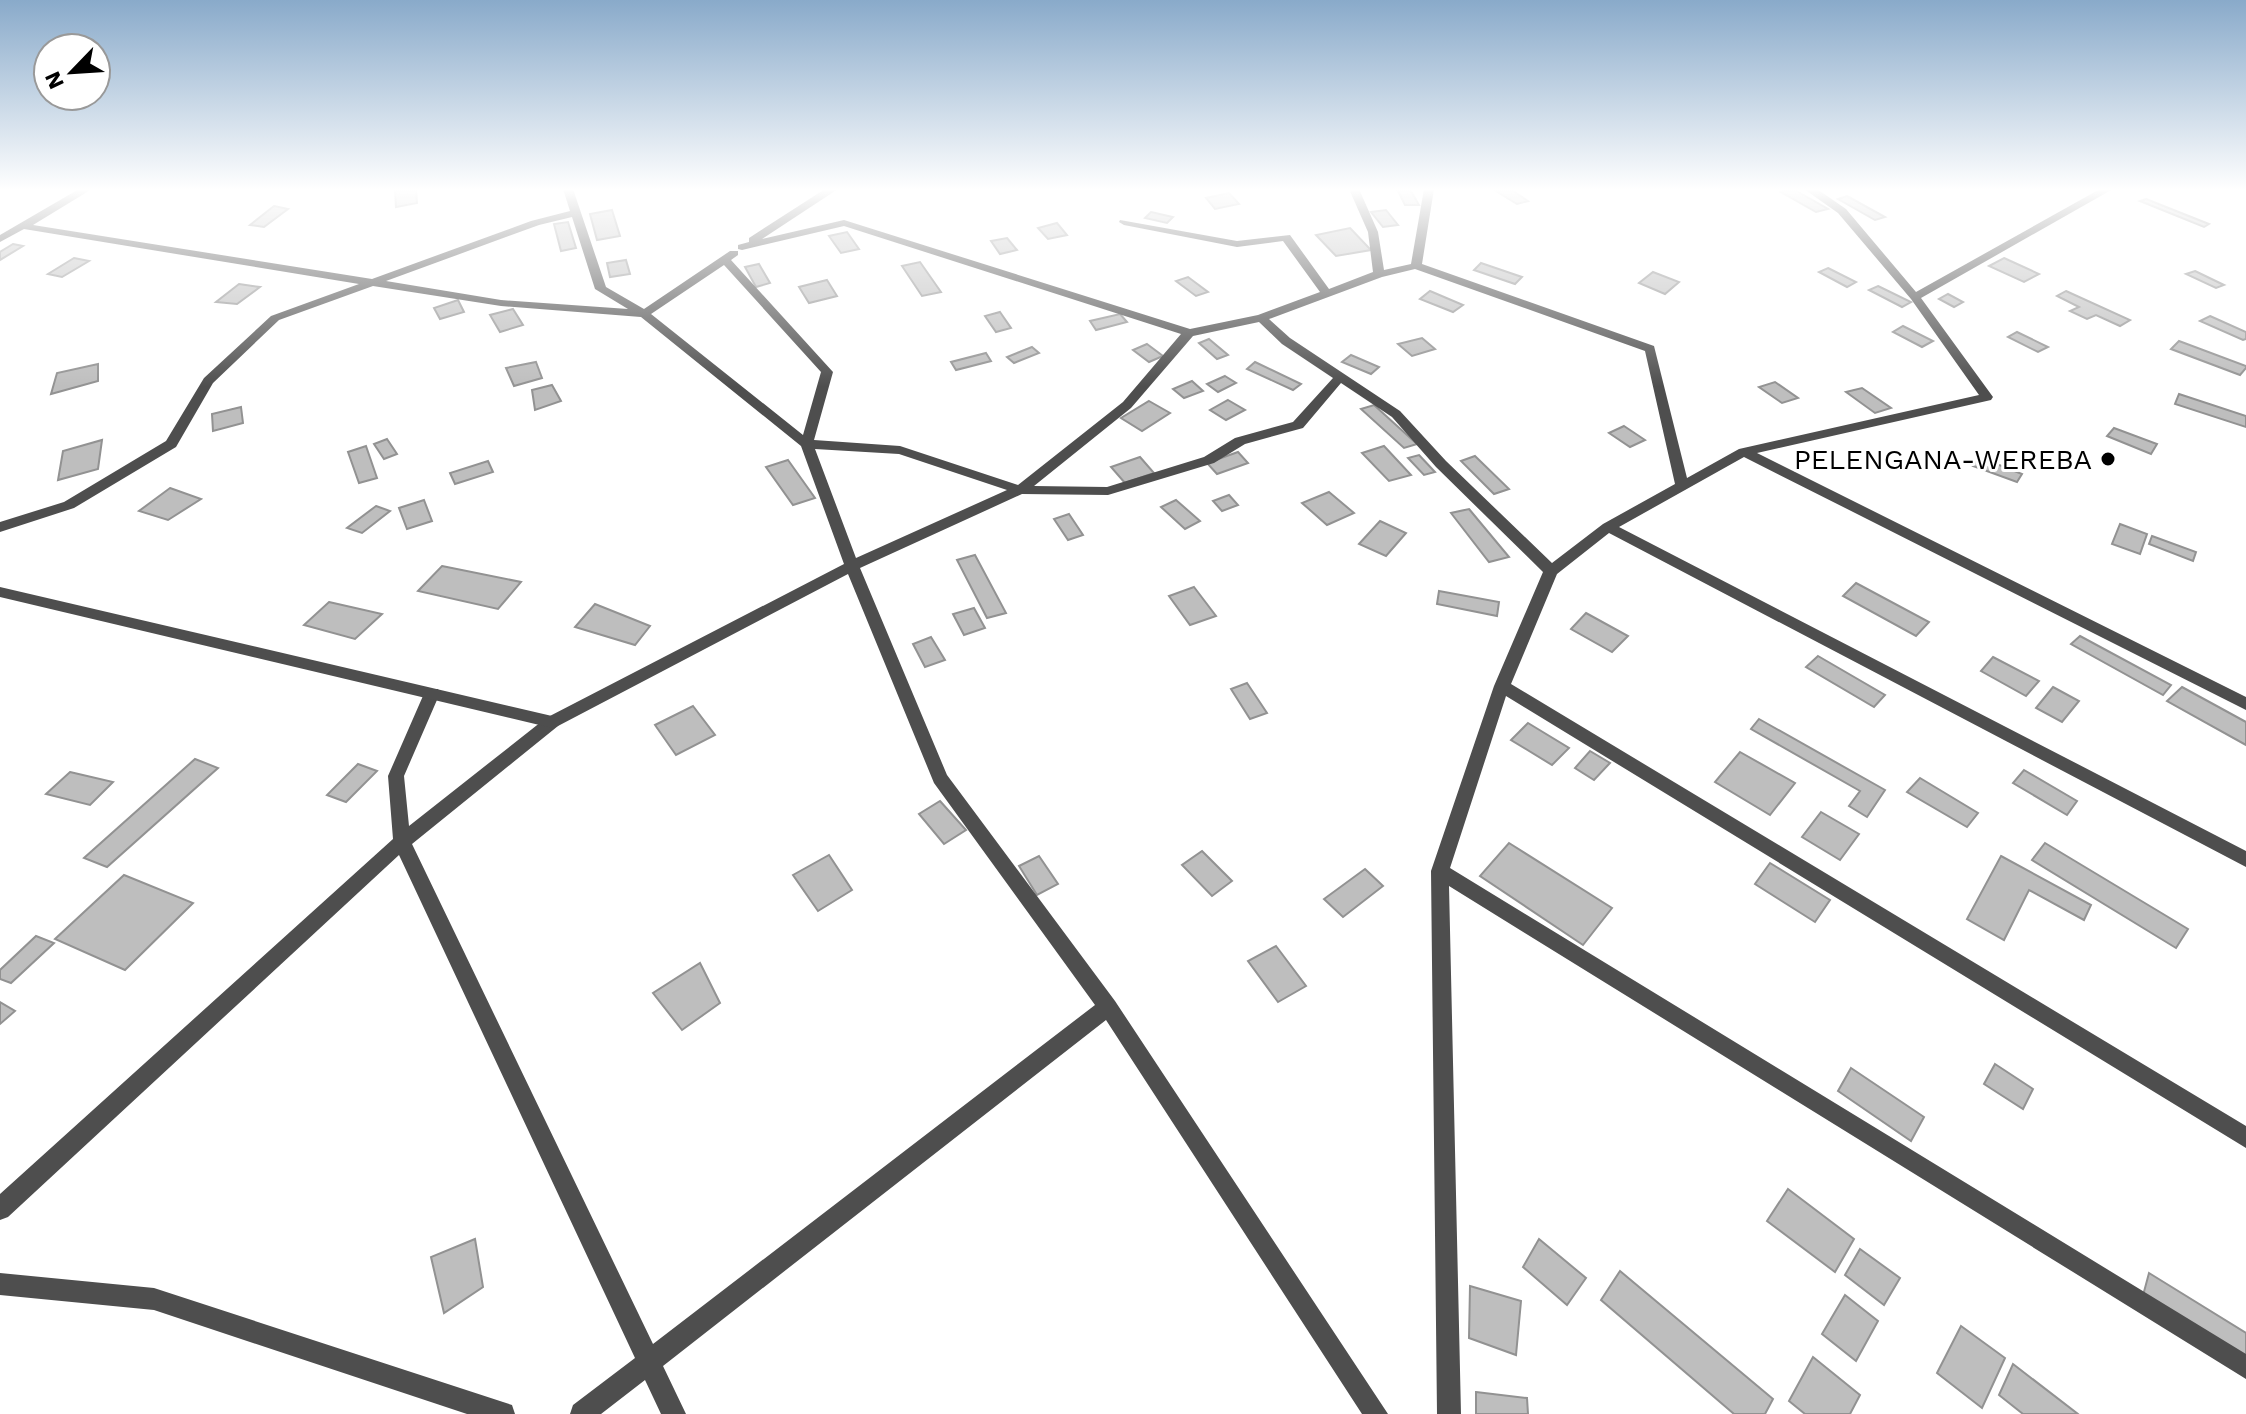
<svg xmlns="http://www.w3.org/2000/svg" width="2246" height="1414" font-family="'Work Sans',sans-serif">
	<rect width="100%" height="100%" fill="#fff"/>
	<g fill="#bebebe" stroke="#929292" stroke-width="2">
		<path d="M395,189H416L417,203L396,207Z"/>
		<path d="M1510,189L1528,201L1517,204L1496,191Z"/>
		<path d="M1793,189L1828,209L1816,212L1781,192Z"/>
		<path d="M1398,191H1411L1419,205H1405Z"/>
		<path d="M1229,193L1239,204L1215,209L1206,198Z"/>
		<path d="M1847,196L1885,217L1875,220L1838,199Z"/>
		<path d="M2146,199L2209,224L2204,227L2140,201Z"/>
		<path d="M274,206L288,209L264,227L250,225Z"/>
		<path d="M612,210L620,236L597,240L590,214Z"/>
		<path d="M1386,210L1398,225L1383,227L1371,212Z"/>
		<path d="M1151,212L1173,217L1167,223L1145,218Z"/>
		<path d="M568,222L576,248L561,251L554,224Z"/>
		<path d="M1057,223L1067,235L1048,239L1038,228Z"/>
		<path d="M1350,228L1371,250L1336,256L1316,235Z"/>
		<path d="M847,232L859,249L841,253L829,236Z"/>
		<path d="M1007,238L1017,250L1000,254L991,241Z"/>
		<path d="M13,244L23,246L0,260V252Z"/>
		<path d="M74,258L89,261L62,277L48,274Z"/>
		<path d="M2004,258L2039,274L2024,282L1989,266Z"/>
		<path d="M626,260L630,274L610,277L607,263Z"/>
		<path d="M920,262L941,292L922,296L902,266Z"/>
		<path d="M1481,263L1522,277L1515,284L1474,270Z"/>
		<path d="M759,264L770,283L756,287L745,267Z"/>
		<path d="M1828,268L1856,282L1847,287L1819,272Z"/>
		<path d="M2195,271L2224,285L2216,288L2186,274Z"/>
		<path d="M1653,272L1679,282L1665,294L1639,283Z"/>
		<path d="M1188,277L1208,292L1196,296L1176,281Z"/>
		<path d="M827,280L837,296L809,303L799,287Z"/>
		<path d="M239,284L260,287L237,304L216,302Z"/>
		<path d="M1878,286L1911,302L1902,307L1869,290Z"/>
		<path d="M1430,291L1463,305L1453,312L1420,299Z"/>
		<path d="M2066,291L2130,320L2120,326L2096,315L2087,319L2070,311L2079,307L2057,296Z"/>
		<path d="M1948,294L1963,302L1954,307L1939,299Z"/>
		<path d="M458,300L464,312L440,319L434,308Z"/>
		<path d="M513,309L523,325L500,332L490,315Z"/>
		<path d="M1000,312L1011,328L996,332L985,316Z"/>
		<path d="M1120,314L1127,322L1096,330L1090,321Z"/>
		<path d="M2210,316L2246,332V339L2243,340L2200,321Z"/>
		<path d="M1903,326L1933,341L1922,347L1893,332Z"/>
		<path d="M2017,332L2048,347L2038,352L2008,337Z"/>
		<path d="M1422,338L1435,349L1412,356L1398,344Z"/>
		<path d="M1209,339L1228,355L1217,359L1199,343Z"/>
		<path d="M2179,341L2246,366V368L2240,375L2171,349Z"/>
		<path d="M1147,344L1163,356L1149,362L1133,350Z"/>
		<path d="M1032,347L1039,353L1014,363L1007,357Z"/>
		<path d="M986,353L991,361L956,370L951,362Z"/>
		<path d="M1351,355L1379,367L1371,374L1342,362Z"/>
		<path d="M536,362L542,378L514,386L506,368Z"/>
		<path d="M1255,362L1301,384L1293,390L1247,369Z"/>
		<path d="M98,364V381L51,394L57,373Z"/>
		<path d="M1225,376L1236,383L1218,392L1207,384Z"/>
		<path d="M1192,381L1203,391L1184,398L1173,389Z"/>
		<path d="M1775,382L1798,398L1782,403L1759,387Z"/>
		<path d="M552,385L561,401L535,410L532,390Z"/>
		<path d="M1862,388L1891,408L1875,413L1846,392Z"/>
		<path d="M2179,394L2246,416V427L2175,404Z"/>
		<path d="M1228,400L1245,410L1226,420L1210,410Z"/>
		<path d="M1149,401L1170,413L1142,431L1121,418Z"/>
		<path d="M1374,405L1417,444L1404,448L1361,409Z"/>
		<path d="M241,407L243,423L213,431L212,414Z"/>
		<path d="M1624,426L1645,440L1630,447L1609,433Z"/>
		<path d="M2114,428L2157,444L2151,454L2107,436Z"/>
		<path d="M387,439L397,454L384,459L374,444Z"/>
		<path d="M102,440L98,469L58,480L63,451Z"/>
		<path d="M366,446L377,478L359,483L348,452Z"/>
		<path d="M1384,446L1411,475L1389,481L1362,453Z"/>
		<path d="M1238,452L1248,463L1217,474L1207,463Z"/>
		<path d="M1419,455L1435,472L1424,475L1408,458Z"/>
		<path d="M1475,456L1509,489L1494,494L1461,461Z"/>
		<path d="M1140,457L1154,473L1125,483L1111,467Z"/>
		<path d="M1979,457L2022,474L2017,482L1973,466Z"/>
		<path d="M788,460L815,498L793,505L766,467Z"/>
		<path d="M488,461L493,472L455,484L450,473Z"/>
		<path d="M170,488L201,499L168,520L139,511Z"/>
		<path d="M1329,492L1354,513L1327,525L1302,503Z"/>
		<path d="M1229,495L1238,505L1222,511L1213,501Z"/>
		<path d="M424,500L432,521L407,529L399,508Z"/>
		<path d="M1176,500L1200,521L1185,529L1161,507Z"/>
		<path d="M376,506L390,511L362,533L347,528Z"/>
		<path d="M1469,509L1509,557L1489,562L1451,513Z"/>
		<path d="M1069,514L1083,535L1068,540L1054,519Z"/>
		<path d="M1380,521L1406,533L1386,556L1359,544Z"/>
		<path d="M2120,524L2147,534L2140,554L2112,544Z"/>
		<path d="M2152,536L2196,552L2193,561L2149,544Z"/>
		<path d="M975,555L1006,613L987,618L957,560Z"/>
		<path d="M442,566L521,582L498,609L418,591Z"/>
		<path d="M1856,583L1929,622L1916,636L1843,596Z"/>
		<path d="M1194,587L1216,616L1190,625L1169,596Z"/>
		<path d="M1439,591L1499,602L1497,616L1437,604Z"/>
		<path d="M329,602L382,614L355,639L304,625Z"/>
		<path d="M595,604L650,626L635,645L575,627Z"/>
		<path d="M974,608L985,628L964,635L953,614Z"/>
		<path d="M1586,613L1628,636L1612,652L1571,629Z"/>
		<path d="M2080,636L2171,685L2163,695L2071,644Z"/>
		<path d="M931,637L945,660L925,667L913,644Z"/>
		<path d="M1818,656L1885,695L1874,707L1806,667Z"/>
		<path d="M1993,657L2039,681L2026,696L1981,671Z"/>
		<path d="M1247,683L1267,713L1250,719L1231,689Z"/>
		<path d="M2053,687L2079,701L2062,722L2036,708Z"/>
		<path d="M2182,687L2246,722V745L2167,701Z"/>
		<path d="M693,706L715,735L676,755L655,725Z"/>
		<path d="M1759,719L1885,790L1867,817L1849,806L1860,791L1751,729Z"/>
		<path d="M1528,723L1569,748L1552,765L1511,740Z"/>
		<path d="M1590,751L1610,763L1594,780L1575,768Z"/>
		<path d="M1740,752L1795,783L1770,815L1715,782Z"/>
		<path d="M195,759L218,768L107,867L84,858Z"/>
		<path d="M358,764L377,771L346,802L327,795Z"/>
		<path d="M2024,770L2077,801L2067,815L2013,783Z"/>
		<path d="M70,772L113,782L90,805L46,794Z"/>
		<path d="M1920,778L1978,813L1967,827L1907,792Z"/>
		<path d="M940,801L966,830L944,844L919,814Z"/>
		<path d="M1821,812L1859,834L1840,860L1802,837Z"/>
		<path d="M1509,843L1612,908L1583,945L1480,876Z"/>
		<path d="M2045,843L2188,929L2176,948L2032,860Z"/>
		<path d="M1202,851L1232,881L1212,896L1182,865Z"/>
		<path d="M829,855L852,890L818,911L793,875Z"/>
		<path d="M1039,856L1058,884L1037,895L1019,866Z"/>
		<path d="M2001,856L2091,905L2084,920L2029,890L2004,940L1967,919Z"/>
		<path d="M1770,863L1830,900L1815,922L1755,884Z"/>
		<path d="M1365,869L1383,886L1343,917L1324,899Z"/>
		<path d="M124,875L193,903L125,970L55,939Z"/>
		<path d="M36,936L54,943L11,983L0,979V970Z"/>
		<path d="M1276,946L1306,986L1278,1002L1248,961Z"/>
		<path d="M700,963L720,1003L682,1030L653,993Z"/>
		<path d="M0,1002L15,1011L0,1024Z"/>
		<path d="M1995,1064L2033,1089L2023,1109L1984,1084Z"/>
		<path d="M1851,1068L1924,1117L1911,1141L1838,1091Z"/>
		<path d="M1788,1189L1854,1239L1835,1272L1767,1221Z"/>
		<path d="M475,1239L483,1287L444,1313L431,1257Z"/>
		<path d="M1539,1239L1586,1278L1567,1305L1523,1267Z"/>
		<path d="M1860,1249L1900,1278L1884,1305L1845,1275Z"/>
		<path d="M1620,1271L1773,1399L1765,1414H1734L1601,1300Z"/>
		<path d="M2149,1273L2246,1333V1369L2141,1303Z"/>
		<path d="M1470,1286L1521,1301L1516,1355L1469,1338Z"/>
		<path d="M1845,1295L1878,1321L1856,1361L1822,1334Z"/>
		<path d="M1961,1326L2005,1358L1982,1408L1937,1373Z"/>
		<path d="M1813,1357L1860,1395L1850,1414H1805L1789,1401Z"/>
		<path d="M2013,1364L2078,1414H2023L1999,1395Z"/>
		<path d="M1476,1392L1527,1398L1528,1414H1476Z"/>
	</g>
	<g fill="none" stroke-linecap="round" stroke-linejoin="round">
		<g fill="#4e4e4e" fill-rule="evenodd">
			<path d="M79,189H92L33,225L372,279L531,221L570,211L563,189H573L606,287L644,309L730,251H738V255L731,260L833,372L814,440L900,446L1018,485L1123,402L1181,334L844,226L742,250L738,249V245L749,242V238L825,189H838L762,239L844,220L1190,329L1258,315L1320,292L1283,241L1237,247L1124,225L1119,222L1120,220L1237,241L1290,235L1329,289L1373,272L1368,232L1349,189H1359L1378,232L1384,270L1411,264L1424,189H1434L1422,264L1654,346L1687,478L1739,449L1979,395L1911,299L1838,213L1804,189H1817L1846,209L1916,292L2100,189H2113L1921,298L1993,397L1991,400L1757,453L2246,697V710L1744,457L1619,527L2246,851V867L1609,533L1557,574L1511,684L2246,1126V1148L1506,696L1450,868L2246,1354V1379L1449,886L1461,1414H1437L1431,871L1494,686L1543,572L1436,467L1392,417L1341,383L1303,428L1245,444L1214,463L1108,495L1022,494L860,568L947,775L1115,1001L1388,1414H1362L1106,1020L663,1366L686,1414H661L645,1380L601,1414H570L573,1405L635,1358L399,855L8,1217L0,1220V1194L393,839L388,776L426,689H438L440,693L404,776L409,826L546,718L844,564L801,446L641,317L501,306L373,286L279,320L213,383L176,447L74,508L0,532V522L64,502L166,441L204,378L271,316L359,284L24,229L0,242V235ZM572,217L595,289L628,309L501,300L386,281L539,225ZM724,265L821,372L803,435L651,314ZM1415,269L1645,351L1675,484L1603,524L1552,563L1446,461L1400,411L1290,338L1269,319L1382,277ZM1259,322L1282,344L1333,378L1293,422L1235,438L1204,457L1107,487L1034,486L1131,408L1193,336ZM815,449L899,454L1007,490L856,558ZM848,574L934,783L1095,1005L653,1344L412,844L558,726Z"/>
			<path d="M0,1273L154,1288L503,1402L512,1405L515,1414H467L154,1310L0,1295Z"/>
		</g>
		<path fill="#4e4e4e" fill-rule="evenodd" d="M0,587L552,716L558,718L560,722L558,726L552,728L0,597Z"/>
	</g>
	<linearGradient id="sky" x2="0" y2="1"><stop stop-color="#89aaca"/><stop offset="0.49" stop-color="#fff"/><stop offset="1" stop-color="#fff" stop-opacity="0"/></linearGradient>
	<rect width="2246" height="387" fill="url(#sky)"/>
	<circle fill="#000" stroke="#fff" stroke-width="3" cx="2108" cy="459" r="8"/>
	<g text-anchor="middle" stroke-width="6" stroke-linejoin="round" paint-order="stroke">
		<g font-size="28" fill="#000" stroke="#fff" text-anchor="end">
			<text x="2092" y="469">PELENGANA-WEREBA</text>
		</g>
	</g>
	<g transform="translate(72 72) rotate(245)"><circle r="38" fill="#ffffff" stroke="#999999" stroke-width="2"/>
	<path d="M0-6L14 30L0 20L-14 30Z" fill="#000000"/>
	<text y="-12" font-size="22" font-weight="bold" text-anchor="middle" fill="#000000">N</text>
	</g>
</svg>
